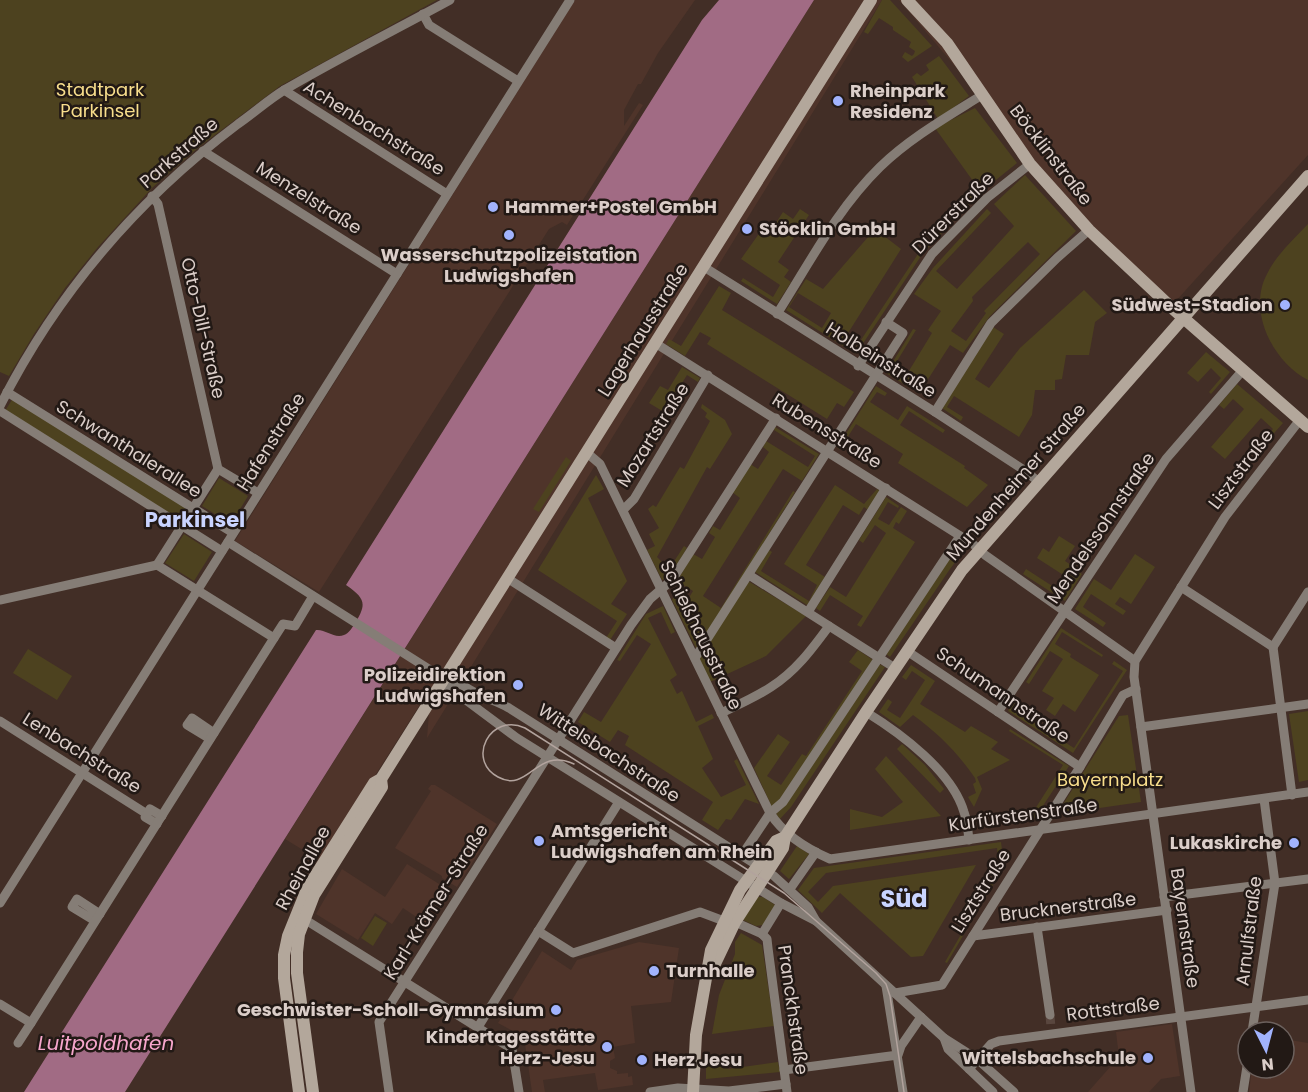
<svg xmlns="http://www.w3.org/2000/svg" width="1308" height="1092" font-family="Poppins,sans-serif">
	<rect width="100%" height="100%" fill="#422e26"/>
	<g fill="#4f342a">
		<path d="M575,0H695L658,53L641,84H638L624,110V126L639,103L643,105L567,225L562,222L549,229L319,592L235,541Z"/>
		<path d="M814,0H882L427,738L431,687L321,861L285,839Z"/>
		<path d="M899,0H1308V155L1175,302L1108,247Z"/>
		<path d="M431,785H435L497,824L457,887L442,878V876L395,848L431,791L428,789Z"/>
		<path d="M407,864L452,892L430,926L403,908L392,924L375,913L358,940L316,914L342,869L385,897Z"/>
		<path d="M639,942L679,948L671,1002L631,1006L635,1043L613,1047L615,1058L610,1061V1068L617,1071V1074L628,1073V1077L632,1076L633,1085L598,1090L595,1073L543,1080L545,1092H532L524,1037L498,1023L542,951L571,970L577,960Z"/>
		<path d="M1172,1024L1180,1076L1161,1079L1149,1092H1088L1119,1057L1116,1032Z"/>
		<path d="M1284,1039L1308,1043V1092H1249L1252,1068H1284V1064H1288L1291,1053L1284,1051Z"/>
	</g>
	<g fill="#4d421f" fill-rule="evenodd">
		<path d="M0,0H437L280,86L199,147L152,188L98,247L65,288L34,334L9,376L0,372Z"/>
		<path d="M882,0H890L932,46L908,62L902,57L905,52L912,56L914,54L915,51L909,47L911,42L893,30V27L879,18L868,34L864,32Z"/>
		<path d="M939,56L969,96L938,119L912,77L917,73L921,76L929,70L926,65Z"/>
		<path d="M975,108L1017,163L981,192L925,251L921,248L978,188L935,128Z"/>
		<path d="M1025,175L1076,231L990,316L963,353L950,345L923,387L914,381L910,388L886,373L913,329L916,330L891,371L904,379L932,333L928,330L941,311L914,294L933,268L987,209L991,213L936,271L957,289L1014,226L994,204ZM1028,242L1040,254L984,311L986,313L966,341L951,331L973,301L972,297Z"/>
		<path d="M800,209L809,215L778,262L789,270L784,277L791,282L777,304L741,281L743,278L773,297L780,285L741,259L763,228L770,232L783,212L793,219Z"/>
		<path d="M1308,224V380C1273,362 1247,311 1267,274C1276,255 1294,239 1308,224Z"/>
		<path d="M875,229L901,249L843,341L855,349L918,254L921,256L856,354L786,310L806,279L823,289ZM798,293L831,313L822,328L789,307Z"/>
		<path d="M719,286L731,293L722,310L854,392L844,407L837,403L827,419L707,344L711,338L700,332L685,356L666,344L669,339L681,346Z"/>
		<path d="M1084,290L1107,313L1095,322L1089,355H1066L1062,379L1055,380V390H1035L1032,415L1019,437L954,396L947,407L963,417L961,421L942,408L993,327L1004,334L975,379L989,388L1020,348Z"/>
		<path d="M1206,352L1230,372L1211,394L1209,392L1221,378L1211,368L1198,382L1187,373Z"/>
		<path d="M682,367L700,378L698,382L687,375L664,412L649,403L660,386L668,390Z"/>
		<path d="M1237,384L1283,423L1261,448L1258,446L1273,429L1261,418L1225,459L1211,447L1244,409L1233,399L1224,409L1219,405Z"/>
		<path d="M876,386L887,393L885,396L877,392L870,402L898,420L907,406L945,430L943,433L909,411L900,425L965,466L964,468L988,485L967,507L898,463L903,454L856,424L840,449L837,448Z"/>
		<path d="M13,398L186,507L178,519L5,411Z"/>
		<path d="M702,404L725,420L732,434L710,469L707,467L657,557L665,565L666,563L671,566L684,546L687,548L670,576L662,580L647,550L655,546L649,534L659,528L648,509L653,505L656,507L680,467L684,469L710,421L705,417L707,413L701,408Z"/>
		<path d="M775,427L819,454L802,481L783,469L703,596L721,608L793,491L795,492L697,650L672,600L674,596L685,604L693,591L677,581L693,554L702,559L715,537L709,533L713,526L720,530L740,498L732,492L750,464L758,469L769,452L763,447L766,441L808,467L815,456L774,430Z"/>
		<path d="M566,457L571,461L539,512L533,509Z"/>
		<path d="M596,475L604,489L588,498L627,581L611,604L627,614L610,640L606,638L617,621L538,570Z"/>
		<path d="M219,478L248,496L231,524L202,506Z"/>
		<path d="M835,485L864,504L877,489L880,491L868,510L864,507L859,515L843,505L806,565L825,577L807,605L755,572L769,550L772,552L761,571L809,601L817,585L784,564Z"/>
		<path d="M886,497L899,506L898,508L888,502L878,519L889,525L901,507L907,511L899,524L896,522L893,528L915,542L861,627L857,625L863,616L830,595L820,611L816,608L830,587L846,597L886,533L875,525L863,543L859,540Z"/>
		<path d="M184,534L212,552L194,581L165,563Z"/>
		<path d="M1059,536L1075,546L1065,561L1071,565L1069,570L1075,573L1077,571L1082,574L1065,601L1023,574L1026,569L1063,593L1071,580L1037,558L1043,548L1049,552Z"/>
		<path d="M962,539L969,544L950,569L890,657L885,653Z"/>
		<path d="M1135,554L1155,567L1131,604L1120,597L1115,604L1126,611L1123,615L1091,594L1083,607L1106,623L1103,627L1075,609L1094,579L1111,590Z"/>
		<path d="M748,581L806,616L766,656L710,682L698,658Z"/>
		<path d="M663,606L675,632L671,634L661,612L648,618L677,675L670,680L677,694L682,691L696,722L712,714L714,718L698,726L713,759L702,768L721,797L746,785L734,761L737,759L759,804L745,799L731,820L726,819L718,830L702,820L713,802L625,745L629,736L618,730L610,742L578,722L584,712L601,722L651,644L637,635L620,661L617,660L646,614Z"/>
		<path d="M1061,628L1103,655L1102,657L1062,632L1055,644L1071,654L1070,657L1099,675L1075,712L1063,704L1055,716L1046,710L1054,698L1042,691L1063,659L1050,651L1029,684L1026,682Z"/>
		<path d="M28,649L72,676L57,700L13,673Z"/>
		<path d="M858,650L873,660L779,802L772,807L754,768L778,734L790,742L767,776L781,785L802,754L806,756L862,671L849,662Z"/>
		<path d="M1114,661L1127,670L1073,753L1008,711L1013,702L1017,705L1014,710L1074,748L1123,671L1112,664Z"/>
		<path d="M879,664L885,667L791,807L780,819L776,814L788,800Z"/>
		<path d="M911,665L935,681L920,704L965,732L971,726L998,742L991,749L1010,760L977,777L982,789L974,807L968,797L976,793L973,784L976,782L975,778C957,752 938,733 913,715L900,727L879,712L888,699L892,702L887,710L900,718L925,680L912,671L906,680L902,677Z"/>
		<path d="M1308,711V780L1299,782L1289,714Z"/>
		<path d="M1128,715L1141,802L1065,813L1060,809L1119,716Z"/>
		<path d="M1010,729L1069,766L1035,818L1028,820L1063,765L1009,731Z"/>
		<path d="M902,744L925,765L944,789L940,793L897,749Z"/>
		<path d="M886,756L941,816L850,830V809L882,817L903,802L875,769Z"/>
		<path d="M1001,842L1004,866L947,963L945,962L999,869L997,848L826,873L808,892L818,902L833,886L976,865L923,956L911,957L840,893L822,913L798,890L814,868Z"/>
		<path d="M797,846L809,854L789,879L780,871Z"/>
		<path d="M758,897H763L775,905L763,925L756,926L743,920Z"/>
		<path d="M375,916L387,923L373,946L361,938Z"/>
		<path d="M741,933L762,945L774,1026L712,1034L719,995L735,954V942Z"/>
		<path d="M714,1057L722,1059L723,1064L728,1069L778,1062L780,1072L706,1079V1063L713,1064Z"/>
	</g>
	<path fill="#a16b84" d="M719,0H814L125,1092H24L316,630C326,629 334,639 344,635C349,633 351,629 354,625C367,604 366,599 346,585L702,20Z"/>
	<g fill="none" stroke-linecap="round" stroke-linejoin="round">
		<path stroke="#59463e" stroke-width="9" stroke-dasharray="9 4.5" stroke-linecap="butt" d="M1050,1015L1051,1028"/>
		<g stroke="#857d76" stroke-width="9">
			<path d="M423,14L429,25L518,81"/>
			<path d="M284,90L447,194"/>
			<path d="M203,151L397,274"/>
			<path d="M152,196L158,204L218,469"/>
			<path d="M704,267L935,412L1024,470L1039,482"/>
			<path d="M777,314C809,264 837,209 880,167C910,138 947,117 982,95"/>
			<path d="M655,343L973,544L985,555L1135,661"/>
			<path d="M858,366L932,254L987,198L1030,164"/>
			<path d="M7,392L233,533"/>
			<path d="M0,406C57,293 137,200 238,124C254,113 269,99 286,89C339,58 395,30 450,0"/>
			<path d="M0,411L222,551"/>
			<path d="M935,412L991,323L1057,258L1089,230"/>
			<path d="M586,452L600,464L770,813C784,835 807,849 830,859L1308,792"/>
			<path d="M218,469L258,493"/>
			<path d="M623,510L634,499L708,375"/>
			<path d="M228,542L443,678C455,679 464,687 474,692C485,698 497,701 509,708L774,876L808,907L816,921L944,1038L948,1049L993,1092"/>
			<path d="M749,575L895,668"/>
			<path d="M507,578L616,648"/>
			<path d="M1181,587L1273,647"/>
			<path d="M0,600L157,565"/>
			<path d="M808,612L886,488"/>
			<path d="M274,638L283,624L295,626L313,596"/>
			<path d="M1273,647L1292,795"/>
			<path d="M1273,647L1308,592"/>
			<path d="M907,651L1080,767"/>
			<path d="M695,658L903,333L886,322"/>
			<path d="M443,678L447,686L517,738L781,903L816,921"/>
			<path d="M866,712C900,733 952,771 964,812C967,820 968,830 969,840"/>
			<path d="M998,712L1166,459L1243,370"/>
			<path d="M721,713C738,705 756,697 771,687C796,671 812,649 829,626"/>
			<path d="M0,721L147,814"/>
			<path d="M1141,727L1308,704"/>
			<path d="M210,739L187,725L192,718L214,733"/>
			<path d="M157,824L145,817L150,809L162,816"/>
			<path d="M742,855L770,813L783,802L960,536"/>
			<path d="M790,889L816,852"/>
			<path d="M1164,897L1308,879"/>
			<path d="M0,903L570,0"/>
			<path d="M304,919L512,1049L519,1092"/>
			<path d="M95,921L72,907L77,899L100,914"/>
			<path d="M1037,927L1050,1015"/>
			<path d="M538,931L573,953L700,912L724,921L735,922L762,934"/>
			<path d="M762,934L767,939L768,948L787,1092"/>
			<path d="M762,934L781,903"/>
			<path d="M973,936L1167,910"/>
			<path d="M886,986L903,1092"/>
			<path d="M895,993L942,985L1080,767L1123,695L1136,689"/>
			<path d="M0,1004L31,1023L274,638L157,565L218,469"/>
			<path d="M478,1027L619,802"/>
			<path d="M1252,1032L1275,883L1264,799"/>
			<path d="M944,1038L977,1059L1014,1092"/>
			<path d="M18,1043L31,1023"/>
			<path d="M969,1069L991,1044L999,1041L1308,1000"/>
			<path d="M784,1070L898,1055L901,1046L921,1017"/>
			<path d="M389,1092L379,1022L631,625L650,599L672,580L776,418"/>
			<path d="M650,1092L678,1088L729,1091L786,1084"/>
			<path d="M1191,1092L1134,677L1135,661L1225,517L1299,421"/>
			<path d="M1243,1092L1248,1060"/>
		</g>
		<g stroke="#b3a79b" stroke-width="12">
			<path d="M907,0L947,43L1030,164L1089,230L1172,308L1308,427"/>
			<path d="M708,971L714,966L735,922L783,848L785,837L866,712L962,570L1308,176"/>
			<path d="M299,1092L284,978V955L288,936L307,889L374,783L381,779L871,0"/>
			<path d="M313,1092L297,973V952L299,934L314,895L382,787L381,779"/>
			<path d="M693,1092L696,1035L711,950L740,890L776,841L785,837"/>
		</g>
		<path stroke="#b2a39d" stroke-width="1.5" d="M574,764C536,746 529,794 498,777C466,760 490,712 525,728L784,893L876,973L886,984L890,996L904,1092"/>
	</g>
	<g fill="#a1b3fd" stroke="#221915" stroke-width="2">
		<circle cx="838" cy="101" r="6"/>
		<circle cx="493" cy="207" r="6"/>
		<circle cx="747" cy="229" r="6"/>
		<circle cx="509" cy="235" r="6"/>
		<circle cx="1285" cy="305" r="6"/>
		<circle cx="518" cy="685" r="6"/>
		<circle cx="539" cy="841" r="6"/>
		<circle cx="1294" cy="843" r="6"/>
		<circle cx="654" cy="971" r="6"/>
		<circle cx="556" cy="1010" r="6"/>
		<circle cx="607" cy="1047" r="6"/>
		<circle cx="1148" cy="1058" r="6"/>
		<circle cx="642" cy="1060" r="6"/>
	</g>
	<g text-anchor="middle" stroke-width="5" stroke-linejoin="round" paint-order="stroke">
		<g font-size="18" fill="#f8de8c" stroke="#221915">
			<text x="100" y="96">Stadtpark<tspan x="100" dy="21">Parkinsel</tspan></text>
			<text x="1110" y="786">Bayernplatz</text>
		</g>
		<g font-size="18" font-weight="bold" fill="#dbcec9" stroke="#221915" text-anchor="start">
			<text x="850" y="97">Rheinpark<tspan x="850" dy="21">Residenz</tspan></text>
			<text x="505" y="213">Hammer+Postel GmbH</text>
			<text x="759" y="235">Stöcklin GmbH</text>
			<text x="509" y="261" text-anchor="middle">Wasserschutzpolizeistation<tspan x="509" dy="21">Ludwigshafen</tspan></text>
			<text x="1273" y="311" text-anchor="end">Südwest-Stadion</text>
			<text x="506" y="681" text-anchor="end">Polizeidirektion<tspan x="506" dy="21">Ludwigshafen</tspan></text>
			<text x="551" y="837">Amtsgericht<tspan x="551" dy="21">Ludwigshafen am Rhein</tspan></text>
			<text x="1282" y="849" text-anchor="end">Lukaskirche</text>
			<text x="666" y="977">Turnhalle</text>
			<text x="544" y="1016" text-anchor="end">Geschwister-Scholl-Gymnasium</text>
			<text x="595" y="1043" text-anchor="end">Kindertagesstätte<tspan x="595" dy="21">Herz-Jesu</tspan></text>
			<text x="1136" y="1064" text-anchor="end">Wittelsbachschule</text>
			<text x="654" y="1066">Herz Jesu</text>
		</g>
		<g font-size="18" fill="#dbcec9" stroke="#221915">
			<text transform="translate(374 128) rotate(32)" y="6">Achenbachstraße</text>
			<text transform="translate(179 153) rotate(-41)" y="6">Parkstraße</text>
			<text transform="translate(1051 155) rotate(52)" y="6">Böcklinstraße</text>
			<text transform="translate(309 198) rotate(32)" y="6">Menzelstraße</text>
			<text transform="translate(953 213) rotate(-45)" y="6">Dürerstraße</text>
			<text transform="translate(203 328) rotate(77)" y="6">Otto-Dill-Straße</text>
			<text transform="translate(643 330) rotate(-58)" y="6">Lagerhausstraße</text>
			<text transform="translate(881 360) rotate(32)" y="6">Holbeinstraße</text>
			<text transform="translate(827 431) rotate(32)" y="6">Rubensstraße</text>
			<text transform="translate(653 435) rotate(-58)" y="6">Mozartstraße</text>
			<text transform="translate(271 442) rotate(-58)" y="6">Hafenstraße</text>
			<text transform="translate(129 449) rotate(32)" y="6">Schwanthalerallee</text>
			<text transform="translate(1241 469) rotate(-53)" y="6">Lisztstraße</text>
			<text transform="translate(1016 482) rotate(-49)" y="6">Mundenheimer Straße</text>
			<text transform="translate(1101 528) rotate(-56)" y="6">Mendelssohnstraße</text>
			<text transform="translate(701 635) rotate(64)" y="6">Schießhausstraße</text>
			<text transform="translate(1003 695) rotate(34)" y="6">Schumannstraße</text>
			<text transform="translate(82 753) rotate(32)" y="6">Lenbachstraße</text>
			<text transform="translate(609 753) rotate(33)" y="6">Wittelsbachstraße</text>
			<text transform="translate(1023 815) rotate(-8)" y="6">Kurfürstenstraße</text>
			<text transform="translate(303 868) rotate(-61)" y="6">Rheinallee</text>
			<text transform="translate(981 891) rotate(-58)" y="6">Lisztstraße</text>
			<text transform="translate(436 902) rotate(-58)" y="6">Karl-Krämer-Straße</text>
			<text transform="translate(1068 907) rotate(-7)" y="6">Brucknerstraße</text>
			<text transform="translate(1185 928) rotate(82)" y="6">Bayernstraße</text>
			<text transform="translate(1249 931) rotate(-83)" y="6">Arnulfstraße</text>
			<text transform="translate(1113 1009) rotate(-7)" y="6">Rottstraße</text>
			<text transform="translate(793 1010) rotate(82)" y="6">Pranckhstraße</text>
		</g>
		<g font-size="20" font-style="italic" fill="#f7a6cc" stroke="#221915">
			<text x="106" y="1050">Luitpoldhafen</text>
		</g>
		<g font-size="21" font-weight="bold" fill="#c9d4ff" stroke="#221915">
			<text x="195" y="527">Parkinsel</text>
		</g>
		<g font-size="24" font-weight="bold" fill="#c9d4ff" stroke="#221915">
			<text x="904" y="907">Süd</text>
		</g>
	</g>
	<g transform="translate(1266 1050) rotate(174)"><circle r="28" fill="#221915" stroke="#6c615d" stroke-width="1.5"/>
	<path d="M0-4.5L10 22L0 15L-10 22Z" fill="#a1b3fd"/>
	<text y="-9" font-size="16" font-weight="bold" text-anchor="middle" fill="#dbcec9">N</text>
	</g>
</svg>
